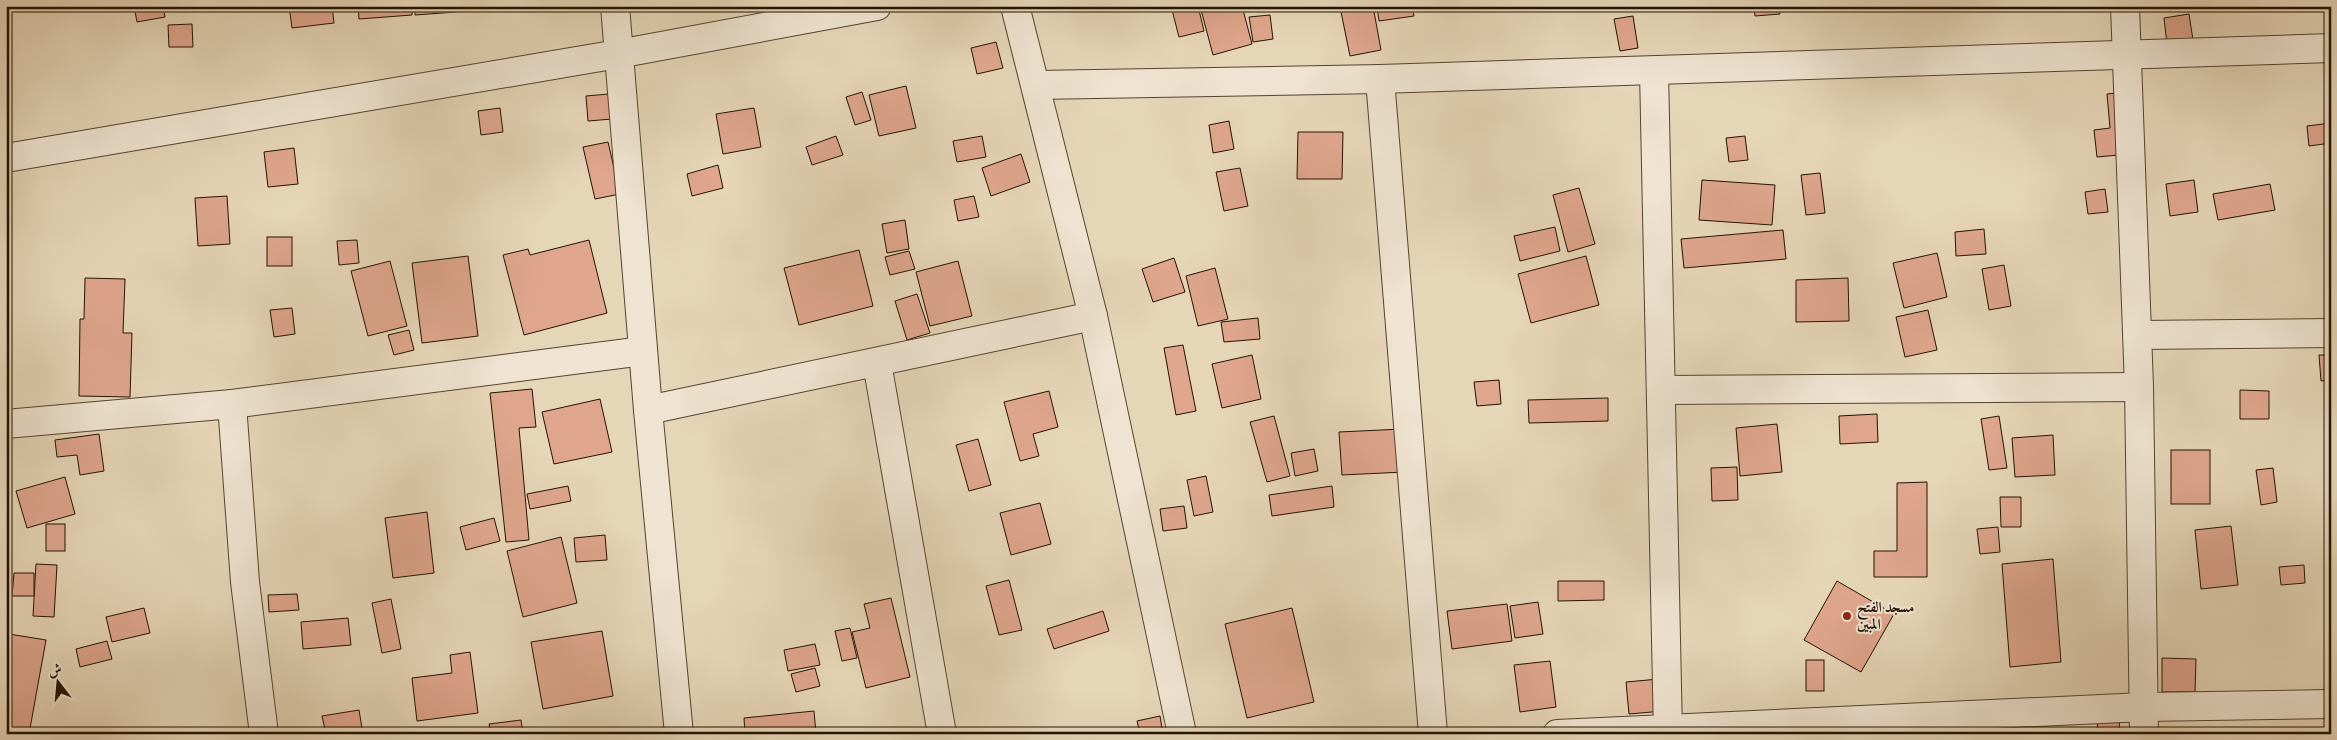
<svg xmlns="http://www.w3.org/2000/svg" width="2337" height="740" font-family="Vollkorn,Amiri,serif">
	<rect width="100%" height="100%" fill="#e6d6b8"/>
	<filter id="stains"><feTurbulence type="fractalNoise" baseFrequency=".004" numOctaves="4"/><feColorMatrix values="0 0 0 0 .2 0 0 0 0 .09 0 0 0 0 .02 0 0 0 .5 -.17"/></filter>
	<radialGradient id="worn" r=".72"><stop offset=".6" stop-color="#630" stop-opacity="0"/><stop offset="1" stop-color="#630" stop-opacity=".3"/></radialGradient>
	<g fill="#dfa68d" stroke="#231200">
		<path d="M134,6H163L165,17L137,22Z"/>
		<path d="M289,6H332L334,23L292,28Z"/>
		<path d="M358,6H412V15L359,19Z"/>
		<path d="M415,6H456V12L415,15Z"/>
		<path d="M638,6H664L665,8L639,11Z"/>
		<path d="M1171,6H1198L1204,31L1179,37Z"/>
		<path d="M1200,6H1242L1252,44L1213,55Z"/>
		<path d="M1257,6H1284L1258,12Z"/>
		<path d="M1373,6L1381,50L1350,56L1340,7Z"/>
		<path d="M1377,6H1412L1414,16L1379,21Z"/>
		<path d="M1754,6H1779L1780,14L1755,16Z"/>
		<path d="M2189,14L2193,40L2167,44L2164,18Z"/>
		<path d="M1270,15L1273,39L1253,42L1249,17Z"/>
		<path d="M1633,16L1638,48L1620,51L1614,19Z"/>
		<path d="M192,24L193,47H169L168,25Z"/>
		<path d="M996,42L1003,68L977,74L971,48Z"/>
		<path d="M906,86L916,128L879,136L869,95Z"/>
		<path d="M862,92L871,120L855,125L846,97Z"/>
		<path d="M2125,92L2130,154L2097,157L2094,130L2110,128L2107,94Z"/>
		<path d="M609,94L612,119L588,121L586,96Z"/>
		<path d="M500,108L503,132L481,135L478,111Z"/>
		<path d="M754,108L761,147L723,154L716,114Z"/>
		<path d="M1229,121L1234,149L1213,153L1209,125Z"/>
		<path d="M2331,123V143L2309,146L2307,126Z"/>
		<path d="M1298,132H1343L1342,179H1297Z"/>
		<path d="M836,136L843,155L812,165L806,147Z"/>
		<path d="M982,136L986,157L957,162L953,141Z"/>
		<path d="M1745,136L1748,160L1729,162L1726,138Z"/>
		<path d="M608,142L620,194L595,199L583,147Z"/>
		<path d="M294,148L298,184L268,187L264,152Z"/>
		<path d="M1021,154L1030,182L991,196L982,168Z"/>
		<path d="M718,165L723,188L692,196L687,174Z"/>
		<path d="M1240,168L1248,206L1224,211L1216,172Z"/>
		<path d="M1820,173L1825,213L1806,215L1801,175Z"/>
		<path d="M1702,180L1775,185L1772,225L1699,220Z"/>
		<path d="M2194,180L2198,212L2170,216L2166,184Z"/>
		<path d="M2270,184L2275,210L2218,220L2213,194Z"/>
		<path d="M1579,188L1595,244L1568,252L1553,195Z"/>
		<path d="M2105,189L2108,212L2088,214L2085,192Z"/>
		<path d="M227,196L230,244L198,246L195,198Z"/>
		<path d="M974,196L979,217L958,221L954,200Z"/>
		<path d="M905,220L909,249L887,253L882,224Z"/>
		<path d="M1555,227L1560,251L1520,261L1514,236Z"/>
		<path d="M1984,229L1986,254L1956,256L1955,232Z"/>
		<path d="M1783,230L1786,259L1684,268L1681,239Z"/>
		<rect x="267" y="237" width="25" height="29"/>
		<path d="M357,240L359,263L339,265L337,241Z"/>
		<path d="M589,240L607,313L524,335L503,255L528,249L530,255Z"/>
		<path d="M859,250L873,306L799,325L784,268Z"/>
		<path d="M909,251L915,269L890,275L885,257Z"/>
		<path d="M1937,253L1947,297L1904,308L1893,263Z"/>
		<path d="M468,256L478,336L422,343L412,263Z"/>
		<path d="M1586,256L1599,305L1531,323L1518,274Z"/>
		<path d="M1174,258L1185,292L1153,302L1142,269Z"/>
		<path d="M390,261L407,326L368,336L351,271Z"/>
		<path d="M958,261L972,316L930,326L916,272Z"/>
		<path d="M2004,265L2011,306L1989,310L1982,269Z"/>
		<path d="M1215,268L1228,319L1198,326L1186,276Z"/>
		<path d="M85,278L125,279L123,333H132L130,397L79,396L80,319H84Z"/>
		<path d="M1848,278L1849,321L1796,322V280Z"/>
		<path d="M917,294L930,333L907,340L895,301Z"/>
		<path d="M292,308L295,334L274,337L270,310Z"/>
		<path d="M1928,310L1937,350L1905,357L1896,317Z"/>
		<path d="M1258,318L1260,339L1224,342L1221,322Z"/>
		<path d="M409,330L414,350L394,355L388,335Z"/>
		<path d="M1183,345L1196,411L1176,415L1164,348Z"/>
		<path d="M1252,355L1261,399L1222,408L1212,364Z"/>
		<path d="M2319,355H2331V380L2321,381Z"/>
		<path d="M1499,380L1501,404L1477,406L1474,382Z"/>
		<path d="M532,389L536,427L519,428L529,540L506,542L490,393Z"/>
		<path d="M2240,390L2269,391V419H2240Z"/>
		<path d="M1049,391L1058,427L1033,434L1039,456L1020,461L1004,402Z"/>
		<path d="M1608,398V421L1529,423L1528,400Z"/>
		<path d="M600,399L612,452L554,464L542,412Z"/>
		<path d="M1877,414L1878,442L1840,444L1839,416Z"/>
		<path d="M1274,416L1290,476L1267,482L1250,422Z"/>
		<path d="M1999,416L2007,468L1989,470L1981,419Z"/>
		<path d="M1777,424L1782,472L1740,476L1736,428Z"/>
		<path d="M1402,429L1404,472L1342,475L1339,432Z"/>
		<path d="M99,434L104,471L80,475L77,455L57,457L55,440Z"/>
		<path d="M2053,435L2055,475L2015,477L2012,438Z"/>
		<path d="M978,439L991,485L969,491L956,445Z"/>
		<path d="M1314,449L1318,471L1295,476L1291,453Z"/>
		<rect x="2171" y="450" width="39" height="54"/>
		<path d="M1737,467L1738,500L1712,501L1711,468Z"/>
		<path d="M2273,468L2277,502L2261,505L2256,470Z"/>
		<path d="M1206,476L1213,512L1194,516L1187,480Z"/>
		<path d="M65,477L75,514L27,528L16,491Z"/>
		<path d="M1927,482V577H1874V551H1897V483Z"/>
		<path d="M568,486L571,501L530,509L527,494Z"/>
		<path d="M1332,486L1334,507L1272,516L1269,495Z"/>
		<path d="M2000,497H2021V527H2001Z"/>
		<path d="M1040,503L1051,544L1011,555L1000,513Z"/>
		<path d="M1184,506L1187,528L1163,531L1160,509Z"/>
		<path d="M427,512L434,573L393,578L385,518Z"/>
		<path d="M494,518L500,541L466,550L460,527Z"/>
		<rect x="46" y="524" width="19" height="27"/>
		<path d="M2231,526L2238,585L2201,589L2195,530Z"/>
		<path d="M1998,527L2000,552L1980,554L1977,529Z"/>
		<path d="M605,535L607,560L576,562L574,538Z"/>
		<path d="M561,537L577,603L523,617L507,551Z"/>
		<path d="M2053,559L2061,662L2010,667L2002,564Z"/>
		<path d="M36,564L57,565L54,617L33,616Z"/>
		<path d="M2304,565L2305,583L2281,585L2279,567Z"/>
		<path d="M14,573H34V596H12Z"/>
		<path d="M1009,580L1022,630L999,635L986,586Z"/>
		<path d="M1558,581H1604V600L1558,601Z"/>
		<path d="M1837,581L1894,614L1861,672L1804,640Z"/>
		<path d="M297,594L299,610L269,612L268,595Z"/>
		<path d="M891,598L910,677L866,688L852,632L870,628L864,604Z"/>
		<path d="M391,599L401,649L382,653L372,603Z"/>
		<path d="M1538,602L1543,634L1515,638L1510,606Z"/>
		<path d="M1507,604L1512,641L1452,649L1447,611Z"/>
		<path d="M144,608L150,633L112,642L106,617Z"/>
		<path d="M1292,608L1314,702L1247,718L1225,624Z"/>
		<path d="M1103,611L1109,631L1054,649L1047,629Z"/>
		<path d="M348,618L351,645L303,649L301,622Z"/>
		<path d="M850,628L857,658L842,661L835,631Z"/>
		<path d="M602,631L613,696L543,709L531,642Z"/>
		<path d="M9,634L46,640L29,734H6V648Z"/>
		<path d="M107,641L112,659L80,667L76,649Z"/>
		<path d="M815,644L820,665L788,671L784,650Z"/>
		<path d="M470,652L478,713L417,721L412,678L452,673L450,655Z"/>
		<path d="M2162,658L2196,659L2195,692H2162Z"/>
		<rect x="1806" y="660" width="18" height="31"/>
		<path d="M1550,661L1556,707L1520,712L1514,665Z"/>
		<path d="M815,668L820,686L796,692L791,674Z"/>
		<path d="M1659,679L1663,711L1629,714L1626,682Z"/>
		<path d="M359,710L363,734H326L322,716Z"/>
		<path d="M814,711L816,734H745L744,718Z"/>
		<path d="M2098,712H2120L2119,734H2097Z"/>
		<path d="M1160,716L1163,734H1140L1137,721Z"/>
		<path d="M521,720L523,734H491L489,724Z"/>
	</g>
	<g fill="none" stroke-linecap="round" stroke-linejoin="round">
		<g stroke="#54432e" stroke-width="30">
			<g id="minor">
				<path d="M615,6L648,410L679,734"/>
				<path d="M1015,6L1093,316L1182,734"/>
				<path d="M2125,6L2139,387L2144,734"/>
				<path d="M1654,71L1668,734"/>
				<path d="M1380,79L1433,734"/>
				<path d="M1036,85L1380,79L2331,48"/>
				<path d="M6,158L618,54L877,6"/>
				<path d="M2138,335L2331,333"/>
				<path d="M877,363L942,734"/>
				<path d="M1661,390L2139,387"/>
				<path d="M232,404L245,582L264,734"/>
				<path d="M648,410L1093,316"/>
				<path d="M6,424L232,404L643,351"/>
				<path d="M1557,734L2144,707L2331,704"/>
			</g>
		</g>
		<use href="#minor" stroke="#efe4d1" stroke-width="28"/>
	</g>
	<circle fill="#8f2418" stroke="#efe4d1" stroke-width="2" cx="1847" cy="616" r="5"/>
	<g text-anchor="middle" stroke-width="4" stroke-linejoin="round" paint-order="stroke">
		<g font-size="15" font-weight="bold" fill="#231200" stroke="#efe4d1" text-anchor="start">
			<text x="1857" y="612">مسجد الفتح<tspan x="1857" dy="17">المبين</tspan></text>
		</g>
	</g>
	<rect width="2337" height="740" fill="none" stroke="#e6d6b8" stroke-width="25"/>
	<rect x="8" y="8" width="2322" height="725" fill="none" stroke="#231200" stroke-width="2.5"/>
	<rect x="12" y="12" width="2312" height="715" fill="none" stroke="#231200"/>
	<g transform="translate(58 682) rotate(344)" stroke="#efe4d1" stroke-width="4" paint-order="stroke">
	<path d="M0-4L9 19L0 12L-9 19Z" fill="#231200"/>
	<text y="-8" font-size="14" font-weight="bold" text-anchor="middle" fill="#231200">ش</text>
	</g>
	<rect width="100%" height="100%" filter="url(#stains)"/>
	<rect width="100%" height="100%" fill="url(#worn)"/>
</svg>
